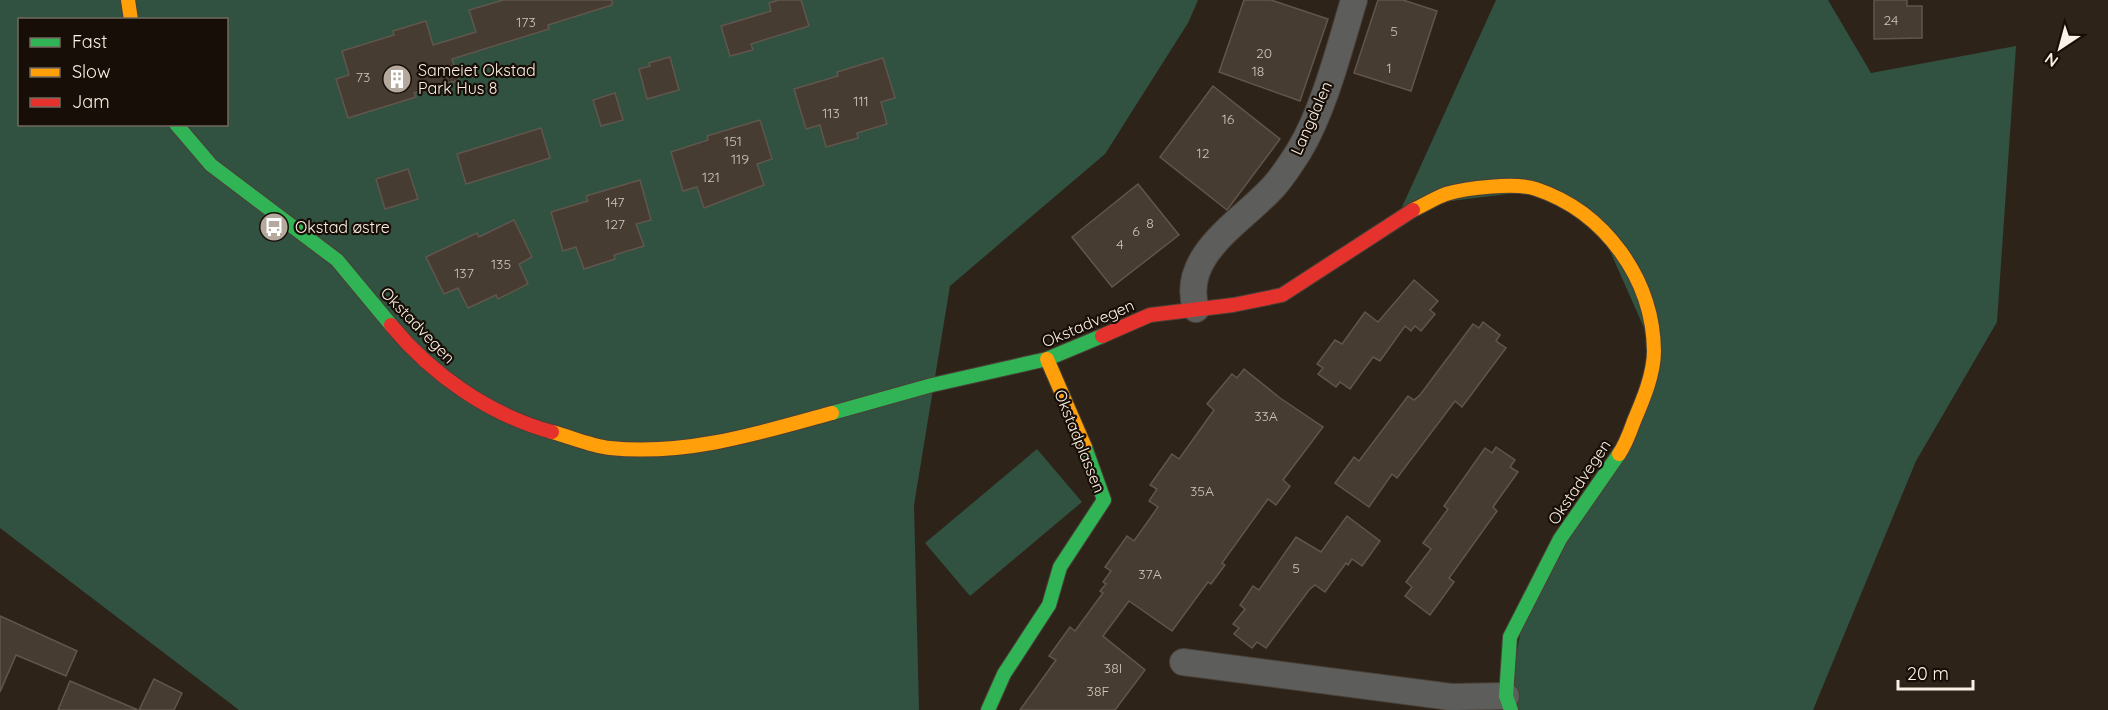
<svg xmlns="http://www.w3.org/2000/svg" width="2108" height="710" font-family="Quicksand,sans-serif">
	<rect width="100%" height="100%" fill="#2e2319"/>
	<g fill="#315141" fill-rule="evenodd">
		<path d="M0,0H1198L1188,23L1105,154L950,286L914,505L919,710H239L0,528ZM20,20H226V124H20Z"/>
		<path d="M1496,0H1828L1871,73L2016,46L1997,322L1916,461L1813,710H1505L1524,615L1660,364L1595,217L1524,192L1402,207Z"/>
		<path d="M1037,449L1082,502L970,596L925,543Z"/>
	</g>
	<g fill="#473c31" stroke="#60564d" stroke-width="1.5">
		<path d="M503,0H612V5L548,25L549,29L452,59L459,80L414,93L416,97L348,118L336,79L349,75L342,51L394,35L393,31L426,21L433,45L476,32L469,10Z"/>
		<path d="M779,0H801L809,26L751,44L753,50L730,56L721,26L771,11L769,3Z"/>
		<path d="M1244,0H1271L1328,19L1300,101L1219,72Z"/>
		<path d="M1378,0H1403L1437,11L1411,91L1354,73Z"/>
		<path d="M1874,0H1907V6H1922V38L1874,39Z"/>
		<path d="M670,57L679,90L647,99L639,69L650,66L649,63Z"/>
		<path d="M883,58L895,98L881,102L887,124L857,133L858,138L826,147L820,125L806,129L794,89L838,76L837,72Z"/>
		<path d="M1213,86L1280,139L1227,210L1160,157Z"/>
		<path d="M615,93L623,120L601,126L593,100Z"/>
		<path d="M760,120L772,159L757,164L764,185L704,208L697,187L683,191L671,152L708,140L707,136Z"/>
		<path d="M541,128L550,158L466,184L457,154Z"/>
		<path d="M408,169L418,199L385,209L376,179Z"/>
		<path d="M640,180L651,220L636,224L644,246L614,255L615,259L584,269L576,247L563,251L551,212L588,201L586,196Z"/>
		<path d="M1138,184L1179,235L1112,287L1072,237Z"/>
		<path d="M514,220L532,257L519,264L528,284L498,299L496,295L468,308L458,288L444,294L426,257L477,233L479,237Z"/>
		<path d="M1414,280L1438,301L1430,310L1435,314L1421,331L1415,326L1411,331L1405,326L1380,361L1373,357L1350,389L1340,382L1336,387L1318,374L1323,368L1317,364L1335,340L1342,344L1365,312L1378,322Z"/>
		<path d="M1483,322L1500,335L1496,341L1506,348L1462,407L1455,401L1397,478L1392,474L1369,507L1335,483L1354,457L1359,461L1408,396L1414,400L1420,395L1473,324L1479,328Z"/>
		<path d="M1244,369L1280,398L1323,427L1283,480L1290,486L1276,505L1268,499L1222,563L1225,565L1211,584L1208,582L1172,631L1129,601L1103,636L1145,670L1115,710H1020L1056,660L1049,656L1070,627L1075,631L1103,593L1100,591L1106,584L1103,582L1111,571L1105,567L1127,536L1134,541L1158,507L1149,501L1157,489L1150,485L1172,454L1179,459L1214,410L1207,404L1232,374L1237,378Z"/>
		<path d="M1496,447L1515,460L1510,467L1518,472L1493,507L1497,511L1449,578L1454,582L1430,615L1405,596L1412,587L1406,582L1431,549L1423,543L1448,509L1444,506L1485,448L1492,453Z"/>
		<path d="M1347,516L1380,541L1362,566L1352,559L1348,565L1346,563L1325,592L1315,585L1309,590L1266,648L1257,642L1252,648L1234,634L1239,628L1233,624L1245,609L1240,605L1253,586L1259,590L1296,537L1321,552Z"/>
		<path d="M0,616L77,651L66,676L16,655L0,692Z"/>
		<path d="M154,679L182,693L174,710H139Z"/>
		<path d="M70,681L138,710H58Z"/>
	</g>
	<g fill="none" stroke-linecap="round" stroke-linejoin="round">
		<g stroke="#494037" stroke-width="28">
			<g id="street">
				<path d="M1196,309C1179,254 1244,221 1275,185C1284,175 1292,162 1299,151C1324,110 1340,46 1354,0"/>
				<path d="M1183,662L1451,697L1506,696"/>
			</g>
		</g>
		<g stroke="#494037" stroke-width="16">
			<g id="fast">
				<path d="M176,124L211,165L337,260L391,325"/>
				<path d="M832,413L932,385L1047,359L1102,336"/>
				<path d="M988,710L1004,674L1049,605L1060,567L1104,500L1085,447"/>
				<path d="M1511,710L1506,696L1510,637L1560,539L1619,454"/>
			</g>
		</g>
		<g stroke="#494037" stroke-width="16">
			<g id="slow">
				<path d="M128,0L131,20"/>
				<path d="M1413,210C1424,205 1435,198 1446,194C1466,188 1516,182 1536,189C1605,212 1653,279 1654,351C1654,374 1643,400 1634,421C1630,432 1626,444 1619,454"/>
				<path d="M1047,359L1085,447"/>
				<path d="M552,432C571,437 591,446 610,448C686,456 760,433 832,413"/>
			</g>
		</g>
		<g stroke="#494037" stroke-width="16">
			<g id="jam">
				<path d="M391,325C432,375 490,415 552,432"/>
				<path d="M1102,336L1150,315L1233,305L1282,295L1413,210"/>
			</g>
		</g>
		<use href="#street" stroke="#5d5e5c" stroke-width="26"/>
		<use href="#fast" stroke="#30b455" stroke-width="14"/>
		<use href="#slow" stroke="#ff9f0a" stroke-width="14"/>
		<use href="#jam" stroke="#e5322d" stroke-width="14"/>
	</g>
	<defs>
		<g id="building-disc" transform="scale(1.5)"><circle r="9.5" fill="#b5a89d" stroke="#170f07"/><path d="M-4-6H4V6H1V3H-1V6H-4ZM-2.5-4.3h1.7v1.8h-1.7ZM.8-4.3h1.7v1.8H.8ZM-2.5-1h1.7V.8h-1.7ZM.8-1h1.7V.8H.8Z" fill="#fff"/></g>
		<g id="bus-disc" transform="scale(1.5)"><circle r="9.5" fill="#b5a89d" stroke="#170f07"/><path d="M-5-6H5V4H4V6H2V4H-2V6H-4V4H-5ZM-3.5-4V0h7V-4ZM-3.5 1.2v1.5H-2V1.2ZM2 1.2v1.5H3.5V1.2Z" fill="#fff"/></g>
	</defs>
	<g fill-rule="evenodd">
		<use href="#building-disc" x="397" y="79"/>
		<use href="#bus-disc" x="274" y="227"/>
	</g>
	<g text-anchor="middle" stroke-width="4.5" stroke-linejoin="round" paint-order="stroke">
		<g font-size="14" fill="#d0c3b7">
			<text x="1891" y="25">24</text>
			<text x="526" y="27">173</text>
			<text x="1394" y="36">5</text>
			<text x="1264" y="58">20</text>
			<text x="1389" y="73">1</text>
			<text x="1258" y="76">18</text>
			<text x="363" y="82">73</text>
			<text x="861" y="106">111</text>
			<text x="831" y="118">113</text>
			<text x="1228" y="124">16</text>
			<text x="733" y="146">151</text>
			<text x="1203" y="158">12</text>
			<text x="740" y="164">119</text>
			<text x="711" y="182">121</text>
			<text x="615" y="207">147</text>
			<text x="1150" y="228">8</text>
			<text x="615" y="229">127</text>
			<text x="1136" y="236">6</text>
			<text x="1120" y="249">4</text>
			<text x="501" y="269">135</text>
			<text x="464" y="278">137</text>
			<text x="1266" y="421">33A</text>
			<text x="1202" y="496">35A</text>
			<text x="1296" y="573">5</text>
			<text x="1150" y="579">37A</text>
			<text x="1113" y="673">38I</text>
			<text x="1098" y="696">38F</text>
		</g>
		<g font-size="16" fill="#fdf0e4" stroke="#170f07" text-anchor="start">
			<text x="418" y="76">Sameiet Okstad<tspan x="418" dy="18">Park Hus 8</tspan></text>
			<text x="295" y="233">Okstad østre</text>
		</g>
		<g font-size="16" fill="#fdf0e4" stroke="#170f07">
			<text transform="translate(1311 118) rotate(-66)" y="6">Langdalen</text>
			<text transform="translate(1088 323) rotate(-23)" y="6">Okstadvegen</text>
			<text transform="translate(418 325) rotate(46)" y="6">Okstadvegen</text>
			<text transform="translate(1080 441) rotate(68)" y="6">Okstadplassen</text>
			<text transform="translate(1579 482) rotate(-56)" y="6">Okstadvegen</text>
		</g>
	</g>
	<rect x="18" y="18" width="210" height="108" fill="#170f07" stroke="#73695f" stroke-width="1.5"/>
	<rect x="30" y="38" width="30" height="9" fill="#30b455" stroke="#73695f" stroke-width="1.5"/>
	<text x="72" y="48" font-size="18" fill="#fdf0e4">Fast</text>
	<rect x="30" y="68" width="30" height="9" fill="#ff9f0a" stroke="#73695f" stroke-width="1.5"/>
	<text x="72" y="78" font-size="18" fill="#fdf0e4">Slow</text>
	<rect x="30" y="98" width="30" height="9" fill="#e5322d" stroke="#73695f" stroke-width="1.5"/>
	<text x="72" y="108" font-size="18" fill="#fdf0e4">Jam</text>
	<g transform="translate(2060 48) rotate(216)" stroke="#170f07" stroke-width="4.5" paint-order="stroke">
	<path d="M0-4.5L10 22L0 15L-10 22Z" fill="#fdf0e4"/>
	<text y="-9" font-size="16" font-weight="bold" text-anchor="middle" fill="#fdf0e4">N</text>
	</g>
	<path d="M1898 680v9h75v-9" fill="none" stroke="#fdf0e4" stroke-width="3"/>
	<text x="1907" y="680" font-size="18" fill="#fdf0e4" stroke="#170f07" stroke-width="4.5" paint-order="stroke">20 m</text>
</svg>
